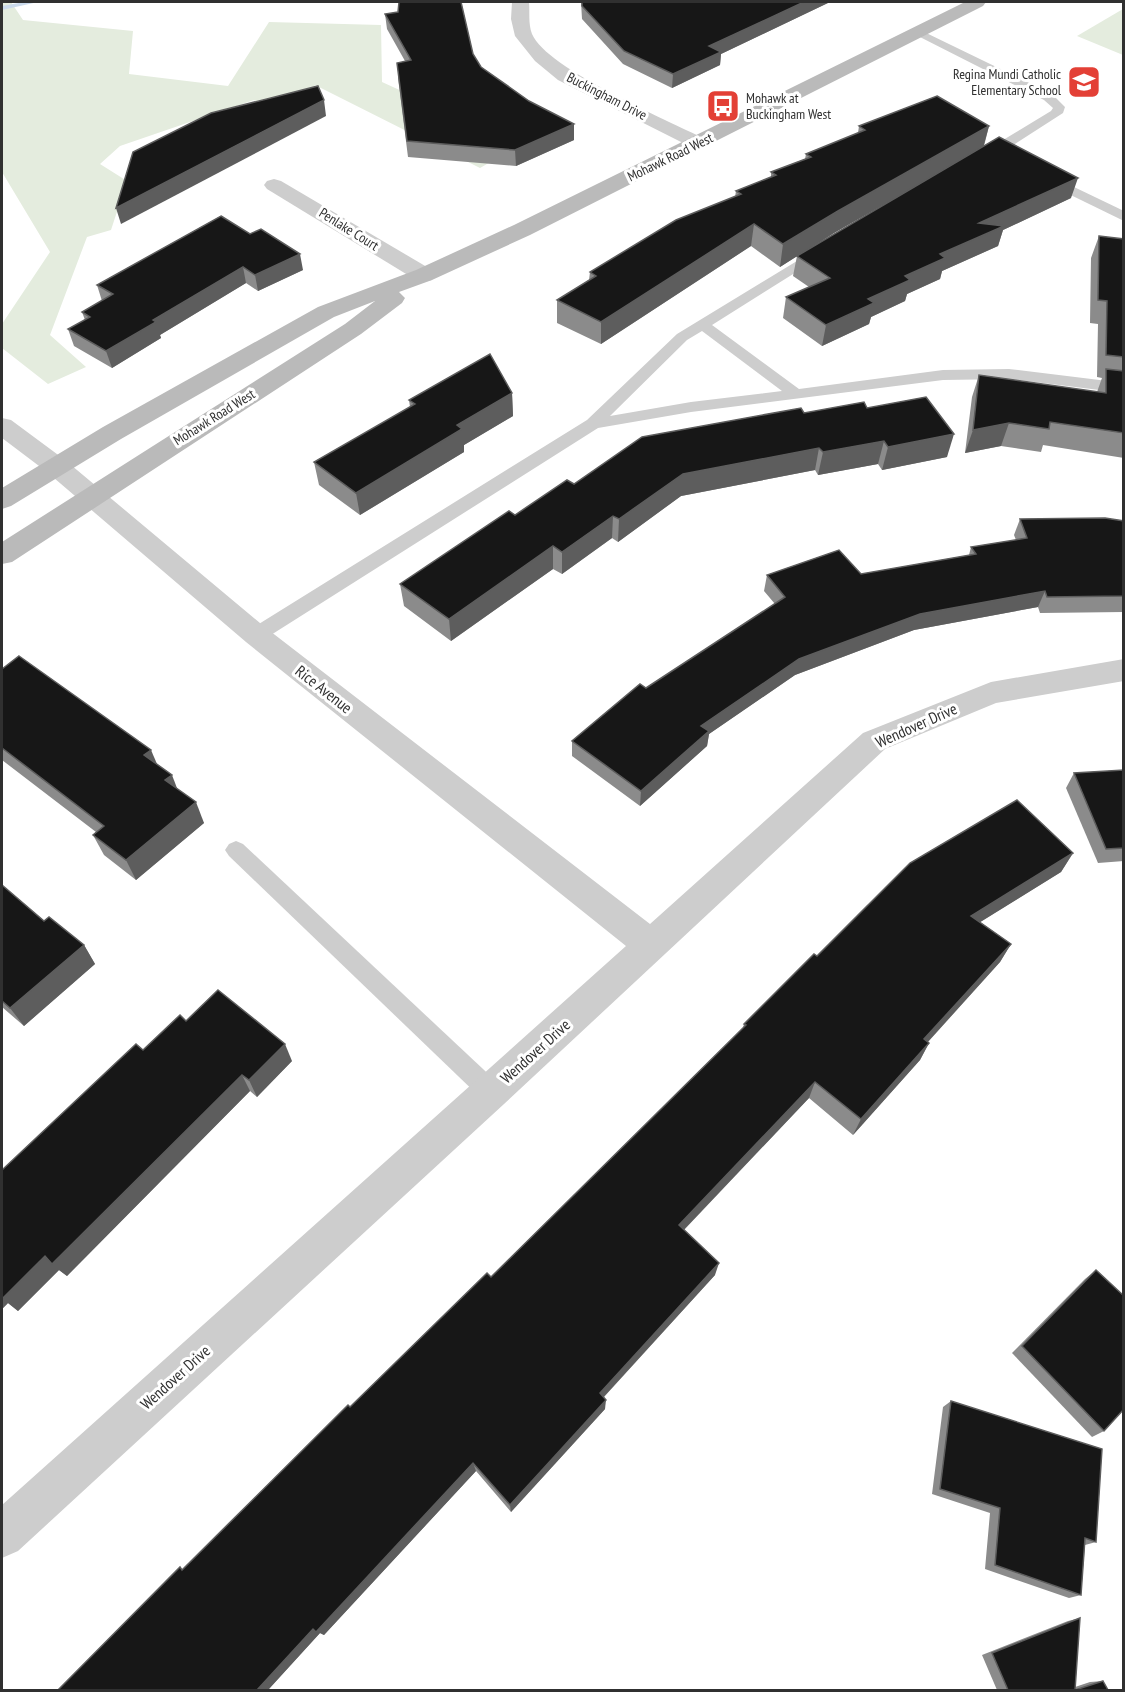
<svg xmlns="http://www.w3.org/2000/svg" width="1125" height="1692" font-family="'PT Sans Narrow',sans-serif">
	<rect width="100%" height="100%" fill="#fff"/>
	<g fill="#e4ecde">
		<path d="M2,2H11L23,20L133,31L129,74L228,86L269,22L381,25L382,82L520,145L480,168L315,85L307,110L279,112L254,100L120,146L100,164L127,181L111,230L87,237L50,335L86,367L48,384L2,348V324L50,252L2,172Z"/>
		<path d="M1123,9V55L1077,36Z"/>
	</g>
	<g fill="none" stroke-linecap="round" stroke-linejoin="round">
		<path fill="#cbdaec" fill-rule="evenodd" d="M24,2H38L2,10V6Z"/>
		<g fill="#cdcdcd" fill-rule="evenodd">
			<path d="M918,29L1052,94L1065,107L1063,113L990,160H980L979,157L980,154L1051,111L1053,108L1044,100L914,34L912,32Z"/>
			<path d="M1049,175L1124,211V221L1044,182L1042,179Z"/>
			<path d="M820,247L827,251L825,254L712,325L799,389L943,370L1009,369L1124,383V393L1009,379L943,380L691,412L598,428L263,640L256,642L249,640L247,635L249,630L587,420L677,334ZM702,331L782,391L691,402L610,416L687,340Z"/>
			<path d="M236,841L243,844L499,1084L503,1092L499,1100L491,1103L483,1100L229,856L225,850L229,844Z"/>
		</g>
		<g fill="#cdcdcd" fill-rule="evenodd">
			<path d="M512,2H529C530,12 528,23 532,34C547,69 667,120 705,139L708,143L705,147H691L558,80L535,61L515,36L511,19Z"/>
			<path d="M274,179L281,181L432,270L435,275L432,280L424,282L416,280L267,189L264,185L267,181Z"/>
			<path d="M2,418L11,420L65,460L266,628L650,924L863,733L991,682L1124,659V681L996,703L885,749L504,1104L18,1551L2,1558V1505L626,946L246,642L47,472L2,438Z"/>
		</g>
		<path fill="#bababa" fill-rule="evenodd" d="M965,2H986L983,6L530,235L432,280L399,292L405,298L402,303L361,334L12,562L2,564V542L345,324L375,301L334,317L121,439L11,506L2,509V488L103,427L318,307L416,270L514,225Z"/>
	</g>
	<g fill="#8b8b8b" fill-rule="evenodd">
		<path d="M581,2H830L721,54L720,65L672,88L623,64L582,19Z"/>
		<path d="M462,6L473,54L481,67L529,101L574,124V140L516,166L408,157L398,78L405,61L387,29L385,14Z"/>
		<path d="M859,126H989L984,146L1071,198L1003,230L998,246L942,271L940,279L907,294L905,301L871,317L869,324L822,346L783,318L786,297L809,287L793,276L797,256L780,267L751,246L601,344L557,323V300L589,280L590,272L735,197L736,191L771,177V172L805,159L806,154L858,133ZM889,201L816,245L834,233Z"/>
		<path d="M221,216L303,270L258,291L246,283L160,335L161,338L112,368L74,346L68,329L85,320L82,312L102,301L97,285Z"/>
		<path d="M1099,236L1124,239V458L1043,445L1041,452L1001,446L965,453L972,397L979,375L1097,392L1102,378L1097,377L1098,324L1090,323L1091,258Z"/>
		<path d="M512,393L513,416L464,445V452L360,515L319,485L314,462L410,407L409,400Z"/>
		<path d="M867,408L947,457L882,470L878,464L818,475L815,470L681,496L618,542L612,538L562,574L553,569L451,641L404,606L400,584L515,515L574,484L804,413Z"/>
		<path d="M1020,519L1124,521V612L1040,613L1038,607L914,630L795,675L709,734L707,746L640,806L572,756V741L646,688L775,604L764,591L767,575L861,574L969,555L971,547L1016,540L1014,535Z"/>
		<path d="M2,669L157,765L204,823L136,880L104,855L93,835L96,832L2,760Z"/>
		<path d="M1124,770V861L1098,863L1066,788L1074,773Z"/>
		<path d="M1073,853L1061,872L980,922L1011,944L1000,962L928,1042L929,1043L920,1060L853,1135L809,1098L684,1230L715,1275L604,1397L605,1409L511,1512L476,1471L324,1635L320,1633L268,1690H58L350,1407L491,1277L743,1028L744,1024L817,956Z"/>
		<path d="M2,885L44,921L84,945L95,964L24,1026L2,1007Z"/>
		<path d="M143,1050L292,1061L257,1097L250,1091L67,1276L59,1270L18,1311L8,1303L2,1309V1170Z"/>
		<path d="M1096,1270L1104,1431L1092,1437L1012,1353L1085,1279Z"/>
		<path d="M951,1401L1096,1542L1085,1545L1081,1595L1069,1598L985,1569L990,1513L932,1494L943,1407Z"/>
		<path d="M1080,1618L1075,1687L1090,1682L1103,1681L1108,1690H997L982,1655L1068,1621Z"/>
	</g>
	<g fill="#5d5d5d">
		<path d="M804,2H830L721,54L720,65L672,88L673,74L709,46Z"/>
		<path d="M324,100L326,116L121,224L116,208Z"/>
		<path d="M574,124V140L516,166L515,150Z"/>
		<path d="M989,126L983,148L834,233L780,267L783,244L838,211Z"/>
		<path d="M1078,178L1071,198L1003,230L998,246L942,271L940,279L907,294L905,301L871,317L869,324L822,346L826,325L940,254L979,223Z"/>
		<path d="M754,224L751,246L601,344V322Z"/>
		<path d="M300,254L303,270L258,291L255,275Z"/>
		<path d="M243,267L246,283L160,335L161,338L112,368L106,351L153,320Z"/>
		<path d="M512,393L513,416L464,445V452L360,515L356,493L457,425Z"/>
		<path d="M1009,423L1001,446L965,453L973,430Z"/>
		<path d="M954,434L947,457L882,470L888,447Z"/>
		<path d="M884,441L878,464L818,475L823,452Z"/>
		<path d="M819,448L815,470L681,496L618,542L619,519L683,474Z"/>
		<path d="M613,516L612,538L562,574V552Z"/>
		<path d="M553,546V569L451,641L449,619Z"/>
		<path d="M1045,591L1038,607L914,630L795,675L709,734L707,746L640,806L641,791L701,726L799,659L920,614Z"/>
		<path d="M151,750L160,771L144,755Z"/>
		<path d="M172,775L180,796L165,780Z"/>
		<path d="M196,802L204,823L136,880L126,860Z"/>
		<path d="M1073,853L1061,872L961,934L971,916Z"/>
		<path d="M1011,944L1000,962L915,1056L924,1039Z"/>
		<path d="M84,945L95,964L24,1026L10,1008Z"/>
		<path d="M929,1043L920,1060L853,1135L861,1119Z"/>
		<path d="M285,1044L292,1061L257,1097L249,1080Z"/>
		<path d="M242,1075L250,1091L67,1276L59,1270L18,1311L8,1303L2,1309V1296Z"/>
		<path d="M815,1082L809,1098L676,1238L679,1225Z"/>
		<path d="M719,1263L715,1275L599,1402L600,1393Z"/>
		<path d="M606,1400L605,1409L511,1512L510,1505Z"/>
		<path d="M473,1463L476,1471L324,1635L320,1633L268,1690H257L313,1629Z"/>
	</g>
	<g fill="#171717" stroke="#5d5d5d" stroke-width="1.5">
		<path d="M399,2H461L473,54L481,67L529,101L574,124L515,150L407,141L397,63L411,60L385,14L398,12Z"/>
		<path d="M582,2H804L709,46L721,52L673,74L624,51L582,6Z"/>
		<path d="M318,86L324,100L116,208L133,152L211,113Z"/>
		<path d="M937,96L989,126L838,211L783,244L754,224L601,322L557,300L596,276L590,272L676,220L741,194L736,191L776,175L771,172L811,157L806,154L865,130L859,126Z"/>
		<path d="M999,137L1078,178L979,223L1004,226L940,254L945,258L905,276L910,280L868,299L874,303L826,325L786,297L830,278L797,256Z"/>
		<path d="M221,216L250,234L261,229L300,254L255,275L243,267L153,320L156,322L106,351L68,329L90,317L82,312L113,294L97,285Z"/>
		<path d="M1099,236L1124,239V357L1106,355L1107,301L1098,300Z"/>
		<path d="M490,354L512,393L457,425L462,429L356,493L314,462L415,404L409,400Z"/>
		<path d="M1106,369L1124,371V433L1050,422L1049,429L1009,423L973,430L979,375L1106,393Z"/>
		<path d="M926,397L954,434L888,447L884,441L823,452L819,448L683,474L619,519L613,516L562,552L553,546L449,619L400,584L509,511L515,515L567,480L574,484L642,437L801,408L804,413L864,402L867,408Z"/>
		<path d="M1105,518L1124,521V596L1047,597L1045,591L920,614L799,659L701,726L709,731L641,791L572,741L640,684L646,688L785,597L767,575L839,550L861,574L976,554L971,547L1027,538L1020,519Z"/>
		<path d="M19,656L151,750L144,755L172,775L165,780L196,802L126,860L93,835L104,826L2,748V669Z"/>
		<path d="M1124,770V848L1106,849L1074,773Z"/>
		<path d="M1017,800L1073,853L971,916L1011,944L924,1039L929,1043L861,1119L815,1082L679,1225L719,1263L600,1393L606,1400L510,1505L473,1463L316,1632L313,1629L257,1690H58L180,1567L182,1570L348,1405L350,1407L487,1273L491,1277L746,1025L744,1024L814,954L817,956L910,863Z"/>
		<path d="M2,885L44,921L49,917L84,945L10,1008L2,1001Z"/>
		<path d="M218,990L285,1044L249,1080L242,1075L52,1264L45,1256L2,1299V1170L136,1044L143,1050L180,1015L186,1021Z"/>
		<path d="M1096,1270L1124,1296V1409L1104,1431L1022,1346Z"/>
		<path d="M951,1401L1102,1449L1096,1542L1085,1538L1081,1595L995,1565L1000,1508L940,1489Z"/>
		<path d="M1080,1618L1075,1690H1008L992,1653Z"/>
		<path d="M1103,1681L1108,1690H1075Z"/>
	</g>
	<defs>
		<g id="school-square" transform="scale(1.725)"><rect x="-9" y="-9" width="18" height="18" rx="4" fill="#e34036" stroke="#fff"/><path d="M0-5L7-2L0 1L-7-2ZM-4 1L0 2.5L4 1V4Q0 6-4 4Z" fill="#fff"/></g>
		<g id="bus-square" transform="scale(1.725)"><rect x="-9" y="-9" width="18" height="18" rx="4" fill="#e34036" stroke="#fff"/><path d="M-5-6H5V4H4V6H2V4H-2V6H-4V4H-5ZM-3.5-4V0h7V-4ZM-3.5 1.2v1.5H-2V1.2ZM2 1.2v1.5H3.5V1.2Z" fill="#fff"/></g>
	</defs>
	<g fill-rule="evenodd">
		<use href="#school-square" x="1084" y="82"/>
		<use href="#bus-square" x="723" y="106"/>
	</g>
	<g text-anchor="middle" stroke-width="6" stroke-linejoin="round" paint-order="stroke">
		<g font-size="14" fill="#303030" stroke="#fff" text-anchor="end">
			<text x="1061" y="79">Regina Mundi Catholic<tspan x="1061" dy="16">Elementary School</tspan></text>
			<text x="746" y="103" text-anchor="start">Mohawk at<tspan x="746" dy="16">Buckingham West</tspan></text>
		</g>
		<g font-size="14" fill="#303030" stroke="#fff">
			<text transform="translate(607 96) rotate(27)" y="5">Buckingham Drive</text>
			<text transform="translate(670 157) rotate(-26)" y="5">Mohawk Road West</text>
			<text transform="translate(349 229) rotate(32)" y="5">Penlake Court</text>
			<text transform="translate(214 417) rotate(-32)" y="5">Mohawk Road West</text>
		</g>
		<g font-size="16" fill="#303030" stroke="#fff">
			<text transform="translate(324 689) rotate(38)" y="6">Rice Avenue</text>
			<text transform="translate(916 725) rotate(-24)" y="6">Wendover Drive</text>
			<text transform="translate(535 1051) rotate(-42)" y="6">Wendover Drive</text>
			<text transform="translate(175 1377) rotate(-42)" y="6">Wendover Drive</text>
		</g>
	</g>
	<rect width="1125" height="1692" fill="none" stroke="#303030" stroke-width="6"/>
</svg>
